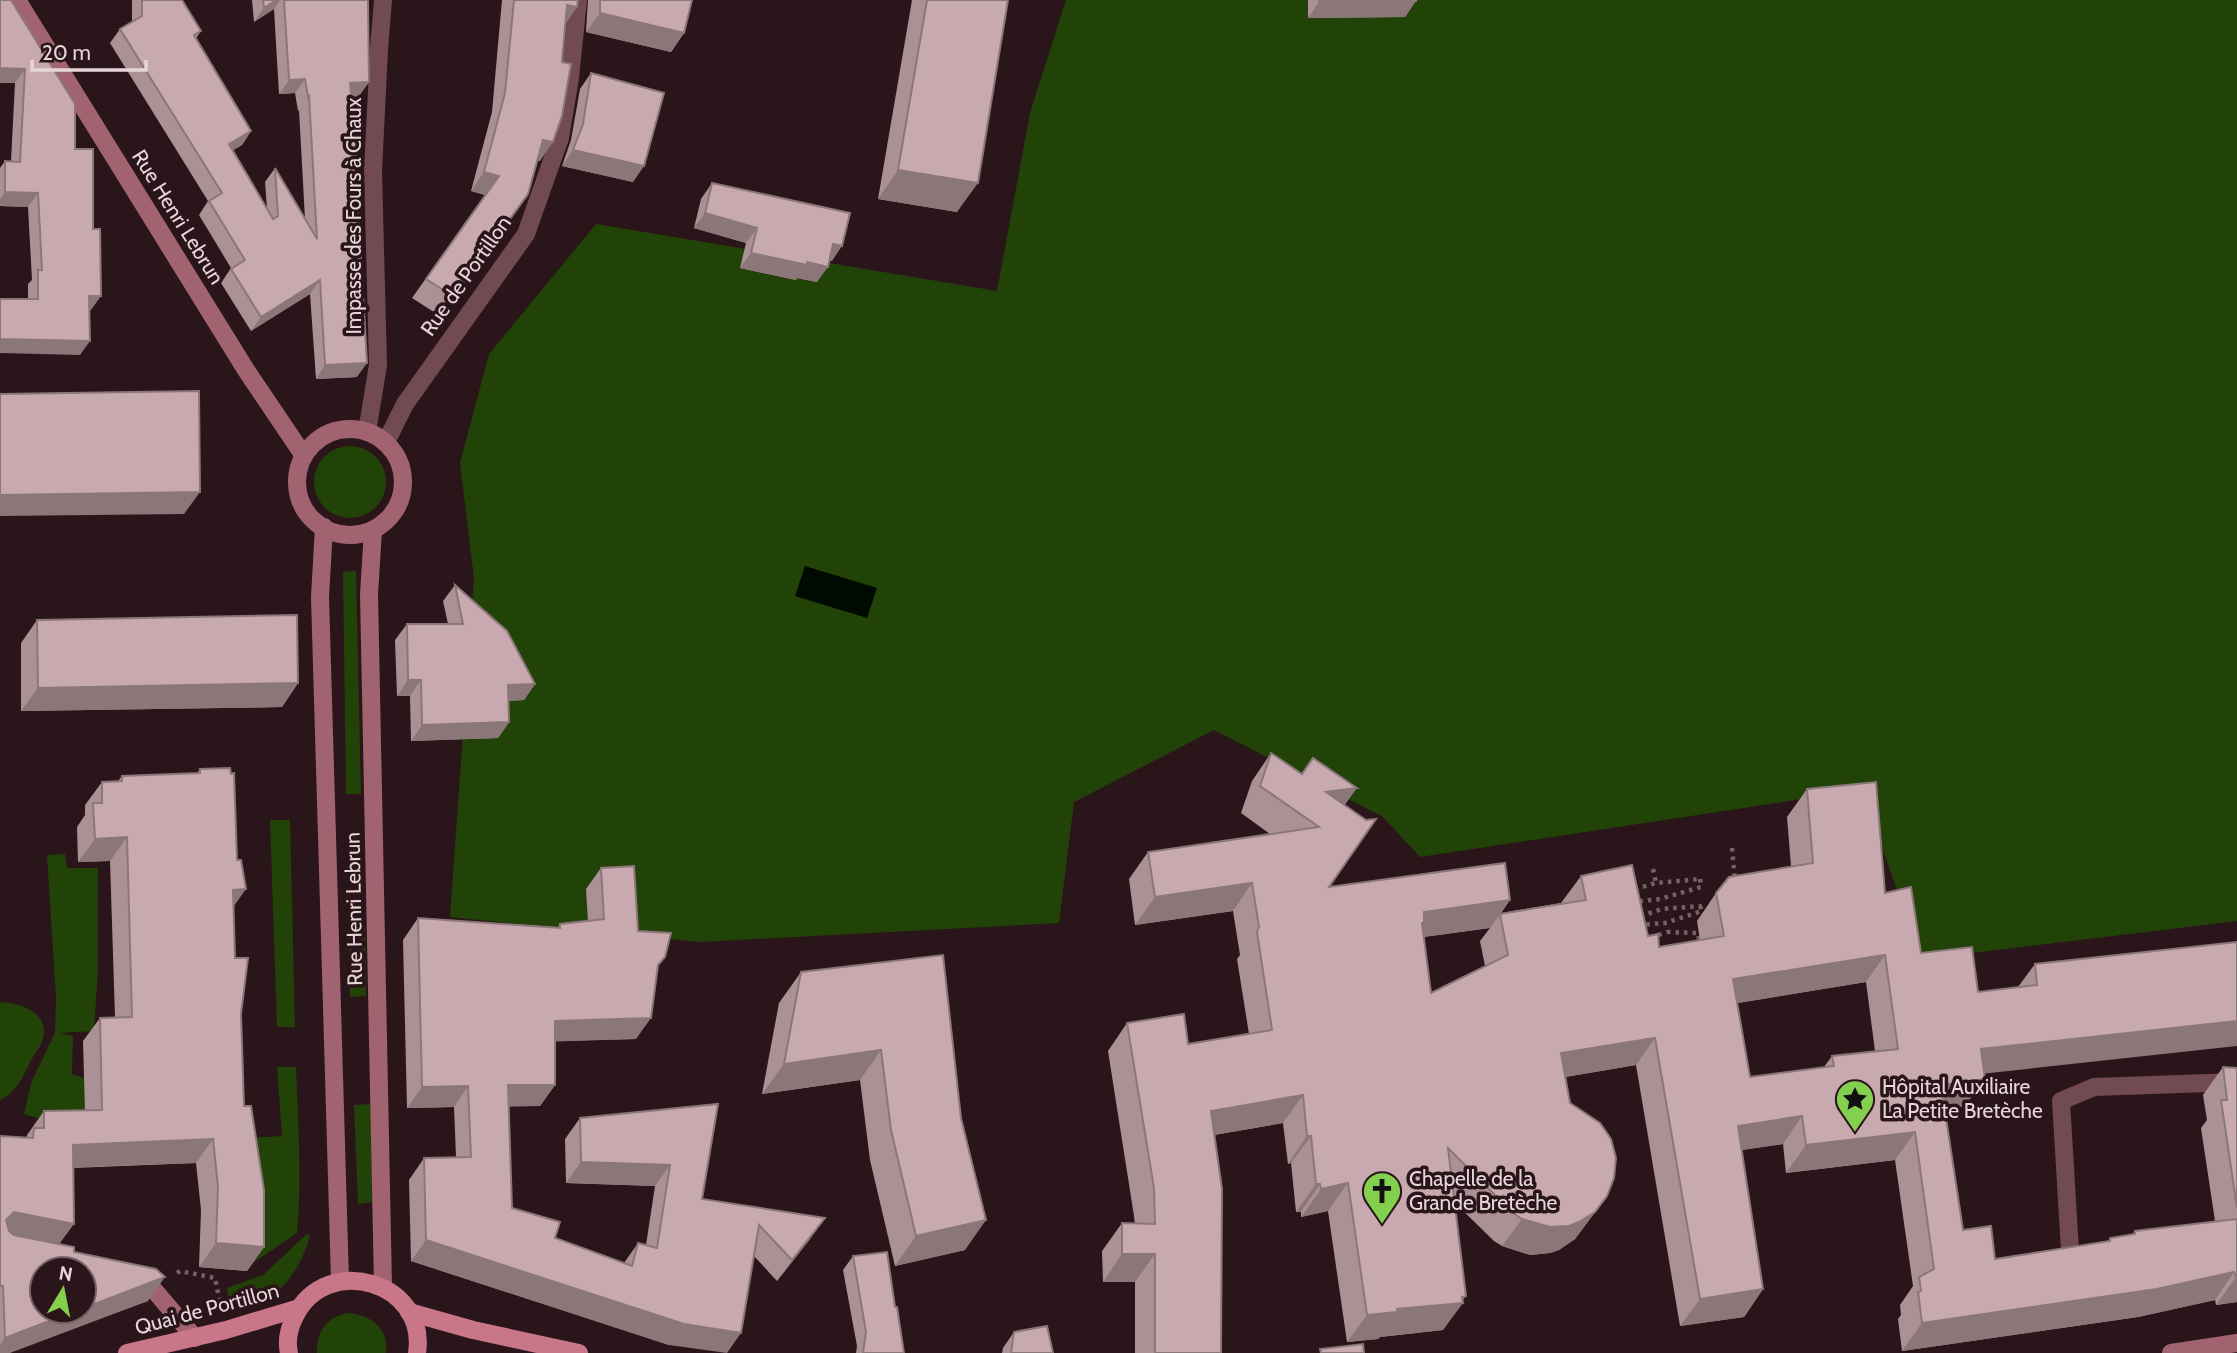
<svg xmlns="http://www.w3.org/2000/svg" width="2237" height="1353" font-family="Cabin,sans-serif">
	<rect width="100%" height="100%" fill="#2a151a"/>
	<g fill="#224307">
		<path d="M1066,0H2237V921L1921,959L1862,790L1420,857L1383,817L1214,730L1074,802L1059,923L700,942L450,917L474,578L460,463L489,354L596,224L997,291L1030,113Z"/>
		<circle cx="350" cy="482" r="36"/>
		<path d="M356,571L361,794H346L343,572Z"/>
		<path d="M270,820H290L295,1027H277Z"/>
		<path d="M65,854L67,868H98V967L94,1031L59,1033L73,1036L72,1074L86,1079L94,1107L54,1123L24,1114L31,1083L55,1033L56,998L47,855Z"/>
		<path d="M365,924L366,996L350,997L349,925Z"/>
		<path d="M0,1002C21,1003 49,1012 43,1038C41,1047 34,1054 30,1062C23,1078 16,1092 0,1100Z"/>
		<path d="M277,1067H296C298,1122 302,1178 297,1233L247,1267L236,1139L282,1136Z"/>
		<path d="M371,1104L372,1202L358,1204L354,1105Z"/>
		<path d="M310,1234C306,1255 291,1282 273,1295C261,1304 244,1307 230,1310L227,1288L263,1275L306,1235Z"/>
		<path d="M347,1313C370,1314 389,1328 386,1353H317C316,1331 327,1318 347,1313Z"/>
	</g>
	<path fill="#010a00" d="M805,566L877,588L867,618L795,596Z"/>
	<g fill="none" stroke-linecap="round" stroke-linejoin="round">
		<g stroke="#756267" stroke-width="4.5" stroke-dasharray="3.5 5" stroke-linecap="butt">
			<path d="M1732,848L1735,881"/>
			<path d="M1653,869L1656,883"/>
			<path d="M1700,879L1701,887L1660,899L1624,903L1622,893L1656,883Z"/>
			<path d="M1700,906L1702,911L1665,923L1628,926L1626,921L1662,909Z"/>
			<path d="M1667,932L1698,933L1700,944L1672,956L1638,957L1636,943Z"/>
			<path d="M177,1273L180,1271L215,1278L220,1303"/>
		</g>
		<g stroke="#724a52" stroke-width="18">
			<path d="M367,432L378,365L373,171L379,49L383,0"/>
			<path d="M386,442L405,404L526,234L560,138L570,78L578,0"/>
			<path d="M2070,1250L2061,1101L2094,1087L2237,1082"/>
		</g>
		<g stroke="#a26371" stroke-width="18">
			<path d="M17,0L246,370L304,456"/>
			<circle cx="350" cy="482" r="53"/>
			<path d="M324,527L320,597L340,1281"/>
			<path d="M373,530L369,594L383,1287"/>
			<path d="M137,1276L154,1290L195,1338"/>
			<path d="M2171,1353L2237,1343"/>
		</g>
		<g stroke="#c87688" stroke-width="18">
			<path d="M409,1312L473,1330L579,1353"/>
			<path d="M127,1353L226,1330L299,1308"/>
			<path d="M289,1353C286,1340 289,1328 295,1316C327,1252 428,1282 417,1353"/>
		</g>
	</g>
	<g fill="#ab9196" fill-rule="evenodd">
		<path d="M0,0L75,149L91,310H89L80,355L28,299V284L32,280L28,207L0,206V168L5,161H11L15,83H0Z"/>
		<path d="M132,0H182L201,31L196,38L251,131L242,145L233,150L267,208L265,182L275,168L305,219L299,110L298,111L295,93L279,94L274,9L254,22L252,0H368L369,82L359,96L351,97L357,157L355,160L357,377L316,379L310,294L251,331L221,283L231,268L199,215L208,201L110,43L120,29L132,22Z"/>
		<path d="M502,0H578L565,25L540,161H537L528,194L440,316L412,298L485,195L471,191L492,112Z"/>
		<path d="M588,0H692L684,33L671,52L586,32Z"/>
		<path d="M912,0H1008L957,212L878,199Z"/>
		<path d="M1308,0H1416L1405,17L1308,18Z"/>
		<path d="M591,73L633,182L562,166L571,140L580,89Z"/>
		<path d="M712,183L832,261H829L817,282L797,278L796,280L740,268L746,243L694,228L701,199Z"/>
		<path d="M455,585L535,684L524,700L508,701L509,722L498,738L411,741L410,696H397L395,640L407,624H448L443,601Z"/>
		<path d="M37,620L298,683L282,707L21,711V643Z"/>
		<path d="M1271,753L1345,805L1329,887L1510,900L1501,913L1561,903L1581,876L1659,947L1700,940L1697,921L1716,893L1791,866L1787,817L1807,789L1885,893L1921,953L1978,992L2018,987L2035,964L2237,942L1984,1074L1965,1106L1945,1109L1963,1230L1995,1259L2107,1242L2110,1238L2132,1235L2135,1231L2215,1221L2201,1128L2207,1120L2203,1095L2223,1067L2237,1068V1302L2216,1305L2215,1300L2138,1317L1902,1351L1898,1319L1901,1315L1900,1305L1913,1286L1895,1160L1786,1173L1783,1144L1742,1150L1763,1289L1744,1317L1680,1326L1636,1065L1565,1077L1570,1103L1607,1196L1575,1239L1559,1250L1550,1253L1530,1255L1502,1246L1494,1241L1454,1202L1462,1301L1443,1330L1380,1337L1378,1339L1347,1342L1328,1211L1301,1217V1212H1296L1291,1163L1288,1164L1283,1123L1214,1135L1221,1353H1135V1282H1103L1102,1251L1122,1223L1135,1224L1134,1216L1108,1051L1127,1023L1188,1044L1249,1034L1237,959L1240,955L1233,911L1135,925L1129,879L1148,852L1270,834L1241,813L1252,781ZM1490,928L1480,941L1485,966L1431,993L1424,937ZM1866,982L1875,1051L1832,1056L1824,1067L1750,1077L1737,1003Z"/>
		<path d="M200,769L233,908L235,958L241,1014L244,1106L264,1247L247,1271L199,1267L201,1210L196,1163L73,1168L60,1244L148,1301L0,1353V1136L27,1138V1135L44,1111H85L83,1041L100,1018L115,1017L110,861L78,862L77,827L85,815V805L102,782L118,781L122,776L197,773Z"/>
		<path d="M601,868L658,968L636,1039L555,1041V1085L540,1106H509L512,1208L555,1238L624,1263L638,1243L646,1245L655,1186L566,1183L565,1139L580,1118L718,1104L702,1199L810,1239L777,1281L754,1256L669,1345L411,1261L409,1180L424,1158L456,1157L454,1107L407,1108L403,940L418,918L558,927L560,924L588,921L586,889Z"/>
		<path d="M943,955L965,1250L895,1266L870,1160L860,1080L762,1094L779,1003L801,972Z"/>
		<path d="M853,1256L895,1307L904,1353H856L857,1346L843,1270Z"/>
		<path d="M1014,1332L1053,1353H1002L1003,1348Z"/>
	</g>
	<g fill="#8b767a">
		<path d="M276,0H280L274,9L254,22L264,8Z"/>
		<path d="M1416,1L1405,17L1308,18L1319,2Z"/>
		<path d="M567,5L577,7L564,26Z"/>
		<path d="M600,13L684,33L671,52L586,32Z"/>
		<path d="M0,68L25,69L15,83H0Z"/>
		<path d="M305,79L295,93L279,94L289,80Z"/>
		<path d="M369,82L359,96L340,97L350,83Z"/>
		<path d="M251,131L242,145L220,158L229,144Z"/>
		<path d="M543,140L553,142L540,161L530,159Z"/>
		<path d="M573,150L644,166L633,182L562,166Z"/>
		<path d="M898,170L978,183L957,212L878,199Z"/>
		<path d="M484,172L499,176L485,195L471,191Z"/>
		<path d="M5,192L38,193L28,207L0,206V199Z"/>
		<path d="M705,213L757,228L746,243L694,228Z"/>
		<path d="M833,244L842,246L832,261L822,259Z"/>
		<path d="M751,253L807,262L828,267L817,282L797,278L796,280L740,268Z"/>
		<path d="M320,280L310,294L251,331L261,317Z"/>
		<path d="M89,296H101L91,310H79Z"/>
		<path d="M0,339L90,341L80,355L0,353Z"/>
		<path d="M367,363L357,377L316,379L325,365Z"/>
		<path d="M200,492L184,514L0,516V495Z"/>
		<path d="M408,680H421L410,696H397Z"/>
		<path d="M298,683L282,707L21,711L38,688Z"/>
		<path d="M535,684L524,700L496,701L508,685Z"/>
		<path d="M509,722L498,738L411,741L422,725Z"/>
		<path d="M1357,788L1337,816L1307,820L1326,792Z"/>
		<path d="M127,837L110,861L78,862L95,839Z"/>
		<path d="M1252,883L1233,911L1135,925L1155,897Z"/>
		<path d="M246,889L229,913L233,890Z"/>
		<path d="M1510,900L1490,928L1413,938L1424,912Z"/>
		<path d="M1885,955L1866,982L1714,1007L1733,979Z"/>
		<path d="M651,1018L636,1039L540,1042L555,1021Z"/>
		<path d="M2237,1021V1046L1962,1076L1981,1049Z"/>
		<path d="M1655,1038L1636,1065L1542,1081L1561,1053Z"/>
		<path d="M881,1050L860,1080L762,1094L784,1064Z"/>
		<path d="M1985,1079L1965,1106L1922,1113L1941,1085Z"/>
		<path d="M508,1085H555L540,1106L494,1107Z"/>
		<path d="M468,1086L454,1107L407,1108L422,1087Z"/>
		<path d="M1303,1095L1283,1123L1191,1139L1211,1111Z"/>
		<path d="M1802,1116L1783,1144L1719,1153L1738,1126Z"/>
		<path d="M1915,1132L1895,1160L1786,1173L1806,1145Z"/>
		<path d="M1307,1136H1311L1291,1163L1288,1164Z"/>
		<path d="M213,1139L196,1163L56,1168L73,1145Z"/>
		<path d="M581,1162L670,1165L655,1186L566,1183Z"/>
		<path d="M1348,1183L1328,1211L1301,1217L1321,1189Z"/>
		<path d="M1316,1184H1320L1301,1212H1296Z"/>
		<path d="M1607,1196L1575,1239L1559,1250L1550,1253L1530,1255L1502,1246L1522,1219Z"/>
		<path d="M14,1212L74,1224L57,1247L0,1237L6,1220Z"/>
		<path d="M825,1218L810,1239L777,1281L792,1260Z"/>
		<path d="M986,1220L965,1250L895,1266L916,1236Z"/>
		<path d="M426,1240L741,1333L727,1353L669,1345L411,1261Z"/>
		<path d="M216,1243L264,1247L247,1271L199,1267Z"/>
		<path d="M1122,1254H1155L1135,1282H1103Z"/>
		<path d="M2234,1272L2215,1300L2138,1317L1902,1351L1922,1323Z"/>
		<path d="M165,1277L148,1301L10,1353H0V1345L5,1338L75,1311H84V1308Z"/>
		<path d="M2236,1277H2237V1302L2216,1305Z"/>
		<path d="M1763,1289L1744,1317L1680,1326L1700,1299Z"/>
		<path d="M1466,1296L1461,1303H1463L1443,1330L1380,1337L1378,1339L1347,1342L1367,1315Z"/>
	</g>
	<g fill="#c7a9af" stroke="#8b767a" stroke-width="2" fill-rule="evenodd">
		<path d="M0,0H11L75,104V149H93V229H100L101,296H89L90,341L0,339V299H38V270H42L38,193L5,192V161L20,162L25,69L0,68Z"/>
		<path d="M142,0H182L201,31L194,35L251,131L229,144L273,219L278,216L275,168L317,239L309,96L308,97L305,79L289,80L284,0H368L369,82L350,83L357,157H355L367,363L325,365L320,280L261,317L231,269L245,260L209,201L222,193L120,29L142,16Z"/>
		<path d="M263,0H276L264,8Z"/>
		<path d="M514,0H578L577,7L567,5L562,62L571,64L562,116L553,142L543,140L528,194L454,297L426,279L499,176L484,172L505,93Z"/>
		<path d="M600,0H692L684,33L600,13Z"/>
		<path d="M927,0H1008L978,183L898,170Z"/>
		<path d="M1319,0H1416V1L1319,2Z"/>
		<path d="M591,73L664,93L644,166L573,150L583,124Z"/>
		<path d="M712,183L850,213L842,246L833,244L828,267L807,262V265L751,253L757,228L705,213Z"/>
		<path d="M199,391L200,492L0,495V394Z"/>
		<path d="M455,585L507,631L535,684L508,685L509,722L422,725L421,680H408L407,624H463Z"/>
		<path d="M297,615L298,683L38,688L37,620Z"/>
		<path d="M1271,753L1302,774L1313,758L1357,788L1326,792L1366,820L1376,819L1329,887L1505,863L1510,900L1424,912V922L1422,923L1431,993L1508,955L1500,914L1586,900L1581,876L1632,865L1648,936L1658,934L1659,947L1724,936L1716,893L1729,877L1813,863L1807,789L1876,782L1885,893L1911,887L1921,953L1972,947L1978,992L2037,985L2035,964L2237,942V1021L1981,1049L1985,1079L1941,1085L1963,1230L1991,1226L1995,1259L2110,1241V1238L2135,1234V1231L2237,1219V1277H2236L2234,1272L2157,1289L1922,1323L1918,1292L1921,1291L1919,1277L1934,1269L1915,1132L1806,1145L1802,1116L1738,1126L1763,1289L1700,1299L1655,1038L1561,1053L1570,1103L1600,1123L1611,1139L1616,1158L1614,1178L1607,1196L1595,1212L1579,1222L1569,1226L1550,1227L1522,1219L1513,1213L1448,1148L1466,1296L1462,1297L1463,1303L1397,1309V1312L1367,1315L1348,1183L1321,1189L1320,1184H1316L1311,1136H1307L1303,1095L1211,1111L1222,1189L1221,1353H1155V1254H1122V1223L1155,1224L1154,1188L1127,1023L1184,1014L1188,1044L1272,1030L1257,932L1259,927L1252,883L1155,897L1148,852L1319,827L1260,786ZM1885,955L1898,1049L1832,1056L1834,1066L1750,1077L1733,979Z"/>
		<path d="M230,768L231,774L234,773L237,860H241L246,889L233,890L235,958H248L241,1014L244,1106H251L264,1190V1247L216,1243L218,1187L213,1139L73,1145L74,1224L14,1212L6,1220L9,1231L14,1235L74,1247V1252L156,1269L165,1277L84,1308V1269H42V1311H75L5,1338L3,1286H0V1136L33,1138L34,1128H44V1111L102,1110L100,1018L132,1017L127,837L95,839L93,803H102V782L122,781V776L200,773V769Z"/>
		<path d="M634,866L638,931L671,933L665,957L658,965L651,1018L555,1021V1085H508L512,1208L560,1222L555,1238L632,1266L638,1243L657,1248L670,1165L581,1162L580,1118L718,1104L702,1199L825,1218L792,1260L759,1225L741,1333L684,1324L426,1240L424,1158L471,1157L468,1086L422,1087L418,918L560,928V924L604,919L601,868Z"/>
		<path d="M943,955L961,1118L986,1220L916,1236L891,1130L881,1050L784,1064L801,972Z"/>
		<path d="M2223,1067L2237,1068V1208L2221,1100H2227Z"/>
		<path d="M887,1252L895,1307H897L904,1353H863L866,1332L853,1256Z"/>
		<path d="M1047,1326L1053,1353H1011L1014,1332Z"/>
		<path d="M1363,1344L1364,1353H1321L1320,1349Z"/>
	</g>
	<defs>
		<g id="sight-pin" transform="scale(2.0125)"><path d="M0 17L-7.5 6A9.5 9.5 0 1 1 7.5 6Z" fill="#83d04e" stroke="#2a151a"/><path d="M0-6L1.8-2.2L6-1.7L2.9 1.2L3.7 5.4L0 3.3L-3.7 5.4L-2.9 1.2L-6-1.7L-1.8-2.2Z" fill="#111"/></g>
		<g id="church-pin" transform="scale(2.0125)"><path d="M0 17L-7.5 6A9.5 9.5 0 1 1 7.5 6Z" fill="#83d04e" stroke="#2a151a"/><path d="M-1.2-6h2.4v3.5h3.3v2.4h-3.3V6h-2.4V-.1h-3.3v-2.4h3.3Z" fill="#111"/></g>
	</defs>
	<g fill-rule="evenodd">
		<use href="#sight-pin" x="1855" y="1099"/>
		<use href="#church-pin" x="1382" y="1191"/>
	</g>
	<g text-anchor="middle" stroke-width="7" stroke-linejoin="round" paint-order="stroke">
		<g font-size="21" fill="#e6d6d9" stroke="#2a151a">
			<text transform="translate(354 216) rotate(-90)" y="7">Impasse des Fours à Chaux</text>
			<text transform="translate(178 217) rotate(58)" y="7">Rue Henri Lebrun</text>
			<text transform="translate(466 276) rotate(-55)" y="7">Rue de Portillon</text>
			<text transform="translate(354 909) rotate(-91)" y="7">Rue Henri Lebrun</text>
			<text transform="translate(207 1309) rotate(-15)" y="7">Quai de Portillon</text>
		</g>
		<g font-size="21" fill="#e6d6d9" stroke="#2a151a" text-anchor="start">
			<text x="1882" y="1094">Hôpital Auxiliaire<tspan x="1882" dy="24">La Petite Bretèche</tspan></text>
			<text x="1409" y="1186">Chapelle de la<tspan x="1409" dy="24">Grande Bretèche</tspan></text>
		</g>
	</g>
	<g transform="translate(63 1290) rotate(10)"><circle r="33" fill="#2a151a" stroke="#756266" stroke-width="2"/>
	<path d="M0-5L12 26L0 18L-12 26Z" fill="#83d04e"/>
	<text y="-10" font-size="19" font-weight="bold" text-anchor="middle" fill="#e6d6d9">N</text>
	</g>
	<path d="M32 60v10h114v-10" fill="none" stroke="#e6d6d9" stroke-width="3.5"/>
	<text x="42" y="60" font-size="21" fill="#e6d6d9" stroke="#2a151a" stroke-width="5" paint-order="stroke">20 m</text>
</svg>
